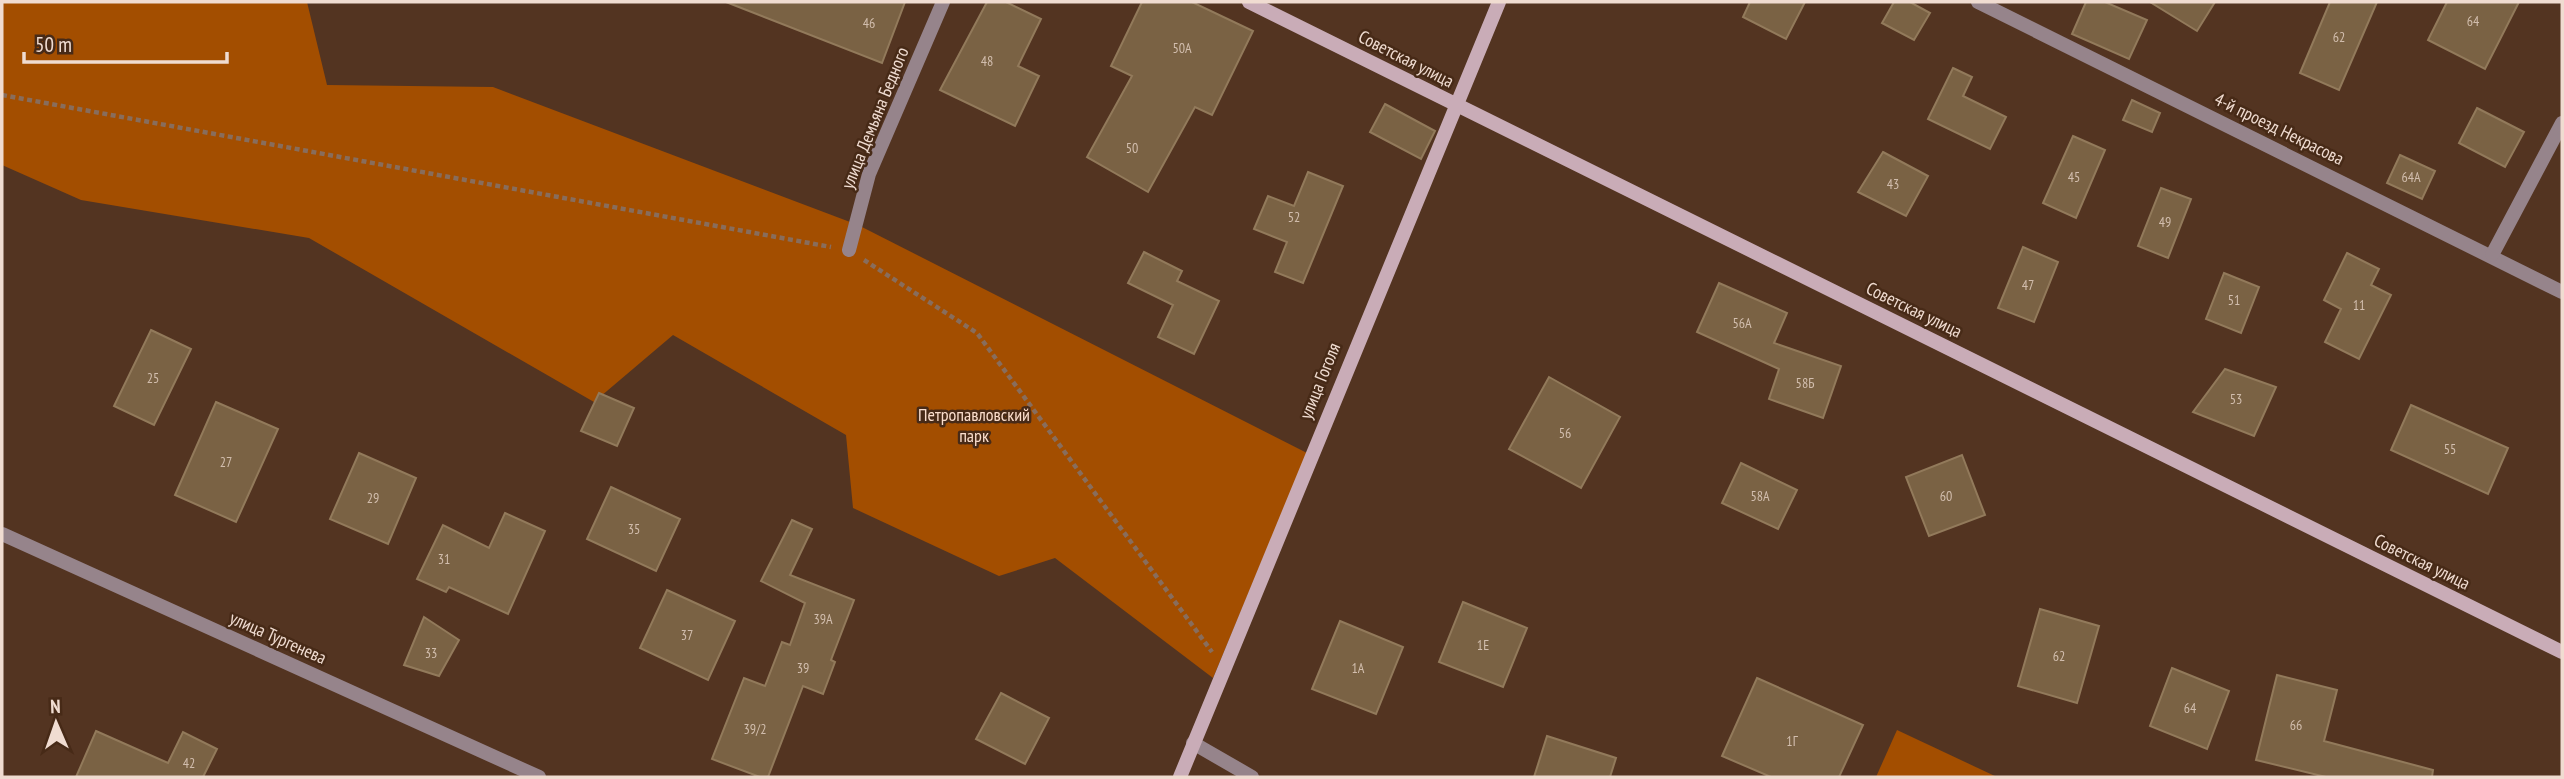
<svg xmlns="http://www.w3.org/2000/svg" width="2564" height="779" font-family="'PT Sans Narrow',sans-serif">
	<rect width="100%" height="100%" fill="#533421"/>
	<g fill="#a34e00">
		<path d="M2,2H307L327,85L493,87L858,225L1307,453L1213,678L1055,558L999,576L853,508L846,435L673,335L594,402L309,238L81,200L2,165Z"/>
		<path d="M1897,730L1997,777H1876Z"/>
	</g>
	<g fill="#7a6244" stroke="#927a5b" stroke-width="2">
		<path d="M726,2H905L882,63Z"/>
		<path d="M987,2H1006L1041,19L1018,66L1039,76L1015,126L940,90Z"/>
		<path d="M1142,2H1192L1253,31L1212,115L1195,107L1148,192L1087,157L1132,76L1111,66Z"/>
		<path d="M1750,2H1805L1786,39L1743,17Z"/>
		<path d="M1894,2H1910L1930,13L1914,40L1882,23Z"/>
		<path d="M2086,2H2105L2147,20L2129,59L2072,34Z"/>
		<path d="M2150,2H2215L2197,31Z"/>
		<path d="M2330,2H2377L2339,90L2300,73Z"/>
		<path d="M2447,2H2519L2485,69L2428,40Z"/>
		<path d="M1953,68L1972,77L1963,96L2006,117L1990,149L1928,119Z"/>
		<path d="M2132,100L2160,113L2152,132L2123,120Z"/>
		<path d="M1385,104L1435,131L1421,159L1370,132Z"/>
		<path d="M2477,108L2524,132L2505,167L2459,143Z"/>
		<path d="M2073,136L2105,150L2076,218L2043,203Z"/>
		<path d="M1883,152L1928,176L1906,216L1858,192Z"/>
		<path d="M2400,155L2435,171L2422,199L2387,183Z"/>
		<path d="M1308,172L1343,186L1303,283L1275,272L1287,242L1254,229L1268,196L1294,206Z"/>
		<path d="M2161,188L2191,199L2168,258L2138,246Z"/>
		<path d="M2023,247L2058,262L2034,322L1998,308Z"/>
		<path d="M1144,252L1182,271L1177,281L1219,301L1194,354L1158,337L1173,305L1128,283Z"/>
		<path d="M2347,253L2379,269L2371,285L2391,295L2359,359L2325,342L2341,309L2324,300Z"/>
		<path d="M2224,273L2259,287L2241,333L2206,319Z"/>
		<path d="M1719,283L1787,313L1774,343L1841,366L1823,418L1769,399L1779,369L1697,332Z"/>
		<path d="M151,330L191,349L154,425L114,406Z"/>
		<path d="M2225,369L2276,387L2254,436L2193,412Z"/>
		<path d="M1549,377L1620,417L1581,488L1509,449Z"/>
		<path d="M599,393L634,408L617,446L581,431Z"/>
		<path d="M216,402L278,429L236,522L175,495Z"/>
		<path d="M2411,405L2508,448L2488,494L2391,450Z"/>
		<path d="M359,453L416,478L388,544L330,519Z"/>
		<path d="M1962,455L1985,515L1929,536L1906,477Z"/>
		<path d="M1741,463L1797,490L1778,529L1722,503Z"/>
		<path d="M611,487L680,519L656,571L587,539Z"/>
		<path d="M505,513L545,531L508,614L449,587L446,592L417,579L443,525L489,548Z"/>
		<path d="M792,520L812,529L790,575L854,600L831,660L835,662L823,694L803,686L768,777H760L712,759L744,678L765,686L782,642L790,645L805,603L761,581Z"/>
		<path d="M667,590L735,621L708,680L640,648Z"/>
		<path d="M1463,602L1527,628L1503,687L1439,662Z"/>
		<path d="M2040,609L2099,626L2077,703L2018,686Z"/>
		<path d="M424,617L459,640L439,676L404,665Z"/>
		<path d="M1340,621L1403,647L1376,714L1312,689Z"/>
		<path d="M2172,668L2229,691L2207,749L2150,726Z"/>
		<path d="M2277,675L2337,690L2324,741L2433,770L2432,777H2326L2256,760Z"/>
		<path d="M1757,678L1863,725L1839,777H1771L1722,756Z"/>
		<path d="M1001,693L1049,718L1025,764L976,739Z"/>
		<path d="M96,731L168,763L183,732L217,749L203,777H76Z"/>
		<path d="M1547,736L1616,758L1610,777H1534Z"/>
	</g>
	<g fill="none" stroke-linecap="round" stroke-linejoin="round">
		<g stroke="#886d5c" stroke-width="4.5" stroke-dasharray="5 3.5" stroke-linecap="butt">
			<path d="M2,95L831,247"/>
			<path d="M864,260L977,333L1212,652"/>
		</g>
		<g stroke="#96848b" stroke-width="14">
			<path d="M1978,2L2562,292"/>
			<path d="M849,250L869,174L943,2"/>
			<path d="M2492,255L2562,123"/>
			<path d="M2,534L539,777"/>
			<path d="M1193,743L1252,777"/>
		</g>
		<g stroke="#c9acb7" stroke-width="14">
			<path d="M1249,2L2562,652"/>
			<path d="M1180,777L1499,2"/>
		</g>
	</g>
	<g text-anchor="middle" stroke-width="5" stroke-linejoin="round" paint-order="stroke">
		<g font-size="14" fill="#d2beae">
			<text x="2473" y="26">64</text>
			<text x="869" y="28">46</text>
			<text x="2339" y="42">62</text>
			<text x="1182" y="53">50А</text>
			<text x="987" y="66">48</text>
			<text x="1132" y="153">50</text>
			<text x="2074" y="182">45</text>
			<text x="2411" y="182">64А</text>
			<text x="1893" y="189">43</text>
			<text x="1294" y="222">52</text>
			<text x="2165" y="227">49</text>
			<text x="2028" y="290">47</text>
			<text x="2234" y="305">51</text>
			<text x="2359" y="310">11</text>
			<text x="1742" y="328">56А</text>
			<text x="153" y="383">25</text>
			<text x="1805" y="388">58Б</text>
			<text x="2236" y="404">53</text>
			<text x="1565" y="438">56</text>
			<text x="2450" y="454">55</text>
			<text x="226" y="467">27</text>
			<text x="1760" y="501">58А</text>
			<text x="1946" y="501">60</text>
			<text x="373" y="503">29</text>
			<text x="634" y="534">35</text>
			<text x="444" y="564">31</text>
			<text x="823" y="624">39А</text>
			<text x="687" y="640">37</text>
			<text x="1483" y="650">1Е</text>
			<text x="431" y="658">33</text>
			<text x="2059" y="661">62</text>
			<text x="803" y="673">39</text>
			<text x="1358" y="673">1А</text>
			<text x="2190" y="713">64</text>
			<text x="2296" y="730">66</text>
			<text x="755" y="734">39/2</text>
			<text x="1792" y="746">1Г</text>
			<text x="189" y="768">42</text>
		</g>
		<g font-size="18" fill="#f0dcd1" stroke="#472a17">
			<text transform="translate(1406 59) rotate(27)" y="6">Советская улица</text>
			<text transform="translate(875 118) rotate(-68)" y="6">улица Демьяна Бедного</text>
			<text transform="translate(2279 129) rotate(26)" y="6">4-й проезд Некрасова</text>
			<text transform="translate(1914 310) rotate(26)" y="6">Советская улица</text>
			<text transform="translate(1320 381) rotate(-68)" y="6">улица Гоголя</text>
			<text transform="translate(2422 562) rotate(26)" y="6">Советская улица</text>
			<text transform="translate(278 638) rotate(24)" y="6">улица Тургенева</text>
		</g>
		<g font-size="18" fill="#fbdecd" stroke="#472a17">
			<text x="974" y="421">Петропавловский<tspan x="974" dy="21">парк</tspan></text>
		</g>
	</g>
	<rect width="2564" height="779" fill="none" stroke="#f0dcd1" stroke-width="7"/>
	<g transform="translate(56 723) rotate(358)" stroke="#472a17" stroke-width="5" paint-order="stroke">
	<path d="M0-5L12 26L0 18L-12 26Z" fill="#f0dcd1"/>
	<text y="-10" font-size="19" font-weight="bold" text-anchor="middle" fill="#f0dcd1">N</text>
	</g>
	<path d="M24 52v10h203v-10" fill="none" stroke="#f0dcd1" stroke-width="3.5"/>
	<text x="35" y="52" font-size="21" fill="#f0dcd1" stroke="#472a17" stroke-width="5" paint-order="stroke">50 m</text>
</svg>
